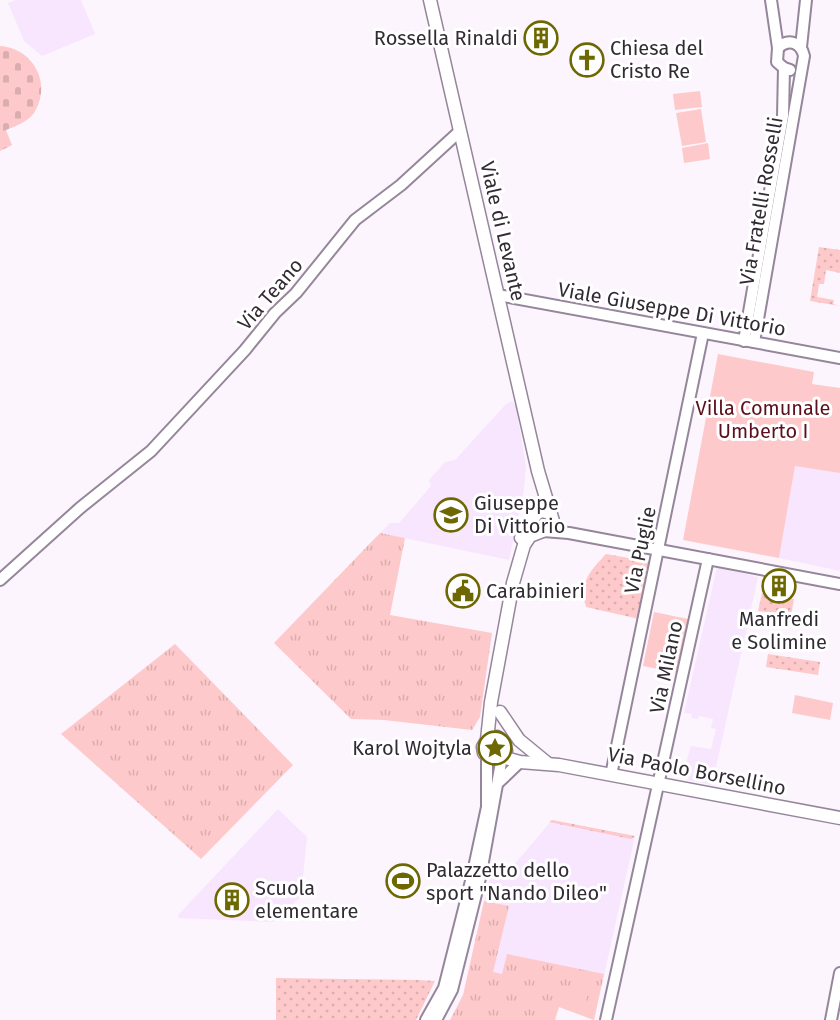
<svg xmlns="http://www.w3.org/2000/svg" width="840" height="1020" font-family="'Fira Sans',sans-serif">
	<defs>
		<pattern id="grass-tufts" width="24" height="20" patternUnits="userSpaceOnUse" patternTransform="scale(1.5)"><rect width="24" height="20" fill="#fec9ca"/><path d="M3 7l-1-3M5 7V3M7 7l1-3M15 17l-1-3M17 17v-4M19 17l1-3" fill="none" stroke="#daadae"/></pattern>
		<pattern id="cemetery-stones" width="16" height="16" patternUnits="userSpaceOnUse" patternTransform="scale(1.5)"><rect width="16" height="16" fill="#fec9ca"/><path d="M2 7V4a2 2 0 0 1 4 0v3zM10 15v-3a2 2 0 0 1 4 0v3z" fill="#daadae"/></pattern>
		<pattern id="garden-dots" width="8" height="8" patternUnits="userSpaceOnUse" patternTransform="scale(1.5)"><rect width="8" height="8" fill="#fec9ca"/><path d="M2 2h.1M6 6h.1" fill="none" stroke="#daadae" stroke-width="1.8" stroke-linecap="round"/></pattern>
	</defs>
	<rect width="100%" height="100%" fill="#fcf5fe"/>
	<g fill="#f8e6fe">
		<path d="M16,0H81L95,34L42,56L24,41L8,3Z"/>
		<path d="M512,401L516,406L526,466L524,490L509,560L380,533L390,523H399L431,486L429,480L445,462L455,460L506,404Z"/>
		<path d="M795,465L840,473V571L779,558Z"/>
		<path d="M717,567L758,577L712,785L688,780L691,767L685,766L691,746L711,749L716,729L711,728L713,719L699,716L698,719L691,718L692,714L684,713Z"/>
		<path d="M278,809L307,837L301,897L273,922L179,918L178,915Z"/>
		<path d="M552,820L635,836L594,1020L469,972L490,875L503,878Z"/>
	</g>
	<g fill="url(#grass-tufts)">
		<path d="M380,533L405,538L390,615L492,633L480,717L472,730L384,720L351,719L274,643Z"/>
		<path d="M175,644L293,765L201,859L61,734Z"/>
		<path d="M484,901L509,906L493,972L502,974L507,954L604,974L594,1020L559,1007L555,1020H450L463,995Z"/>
	</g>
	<path fill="url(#cemetery-stones)" d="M0,46C33,48 53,84 34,113C27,122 16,126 6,130L12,145L0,151Z"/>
	<g fill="#fec9ca">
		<path d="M700,91L702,107L675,110L673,94Z"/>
		<path d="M701,109L706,142L682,146L676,113Z"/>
		<path d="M708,143L710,159L684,163L682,148Z"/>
		<path d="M718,354L814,372L812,384L840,388V473L795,466L779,558L683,540Z"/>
		<path d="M654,612L688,619L678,673L643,666Z"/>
		<path d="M795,695L833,703L830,720L792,713Z"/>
		<path d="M574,974L591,977L585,1007L568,1003Z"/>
	</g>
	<g fill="url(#garden-dots)">
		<path d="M819,247L840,250V273L826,270L824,284H819L817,297L834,300L833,304L840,306L810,301Z"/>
		<path d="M606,554L652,562L639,619L586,607C579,582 590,571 606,554Z"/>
		<path d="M762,593L794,599L791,616L758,611Z"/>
		<path d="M768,654L820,662L818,675L766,667Z"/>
		<path d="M552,820L635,836L631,839L549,822Z"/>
		<path d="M276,978L418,980L435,981L416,1020H276Z"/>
	</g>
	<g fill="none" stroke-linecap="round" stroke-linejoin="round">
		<g stroke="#96869b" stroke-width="14">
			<g id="tertiary">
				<path d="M771,0L778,48L777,62L784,68L790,70"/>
				<path d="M801,47L806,0"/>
				<path d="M498,295L840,358"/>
				<path d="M744,341L783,116L784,68"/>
				<path d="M754,342L804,56C801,42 788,38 778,48"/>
				<path d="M543,531L569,533L840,584"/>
				<path d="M0,580L80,508L151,451L245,350L275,313L296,293L355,220L401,185L460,131"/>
				<path d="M611,775L703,333"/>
				<path d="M499,782L520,762"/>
				<path d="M426,1020L444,988L472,877L487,807V757"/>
				<path d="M436,1020L452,990L480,878L502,757"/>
				<path d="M606,1020L708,559"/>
				<path d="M831,1020L840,973"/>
			</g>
		</g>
		<g stroke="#96869b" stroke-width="15">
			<g id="secondary">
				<path d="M430,0L538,471L553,521L548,529L530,536L524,545L513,583L491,702L487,740L483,747L484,753L490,759L502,757L506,751L503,741L497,737L487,740"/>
				<path d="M521,538L536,514L541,511L550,513"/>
				<path d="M500,712L519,740L547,763"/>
				<path d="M502,757L520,762L559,765L840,818"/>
			</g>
		</g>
		<use href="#tertiary" stroke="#fff" stroke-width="10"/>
		<use href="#secondary" stroke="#fff" stroke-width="12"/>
	</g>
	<defs>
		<g id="building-ring" transform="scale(1.725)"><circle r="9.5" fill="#fff" stroke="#6d6801" stroke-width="1.5"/><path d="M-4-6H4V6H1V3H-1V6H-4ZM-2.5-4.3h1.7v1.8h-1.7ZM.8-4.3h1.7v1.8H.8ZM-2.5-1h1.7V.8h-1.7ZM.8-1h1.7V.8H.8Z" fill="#6d6801"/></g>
		<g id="church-ring" transform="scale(1.725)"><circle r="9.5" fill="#fff" stroke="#6d6801" stroke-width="1.5"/><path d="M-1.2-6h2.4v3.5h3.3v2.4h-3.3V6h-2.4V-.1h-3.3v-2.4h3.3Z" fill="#6d6801"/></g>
		<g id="school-ring" transform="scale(1.725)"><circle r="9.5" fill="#fff" stroke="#6d6801" stroke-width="1.5"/><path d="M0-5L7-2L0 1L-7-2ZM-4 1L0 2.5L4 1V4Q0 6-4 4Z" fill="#6d6801"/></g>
		<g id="civic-ring" transform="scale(1.725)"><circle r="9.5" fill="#fff" stroke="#6d6801" stroke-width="1.5"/><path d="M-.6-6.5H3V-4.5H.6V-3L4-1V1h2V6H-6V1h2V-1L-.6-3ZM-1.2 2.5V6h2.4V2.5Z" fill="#6d6801"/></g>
		<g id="sight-ring" transform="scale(1.725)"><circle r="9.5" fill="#fff" stroke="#6d6801" stroke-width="1.5"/><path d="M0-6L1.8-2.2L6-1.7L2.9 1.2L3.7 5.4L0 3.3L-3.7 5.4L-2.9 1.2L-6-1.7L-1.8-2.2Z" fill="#6d6801"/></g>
		<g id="stadium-ring" transform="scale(1.725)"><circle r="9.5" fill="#fff" stroke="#6d6801" stroke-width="1.5"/><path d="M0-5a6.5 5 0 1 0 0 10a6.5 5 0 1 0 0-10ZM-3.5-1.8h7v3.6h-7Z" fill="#6d6801"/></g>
	</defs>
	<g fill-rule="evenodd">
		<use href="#building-ring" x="541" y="38"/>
		<use href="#church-ring" x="587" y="60"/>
		<use href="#school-ring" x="451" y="515"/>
		<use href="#building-ring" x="779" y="586"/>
		<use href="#civic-ring" x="463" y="591"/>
		<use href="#sight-ring" x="495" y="748"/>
		<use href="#stadium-ring" x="403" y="881"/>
		<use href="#building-ring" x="232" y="900"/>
	</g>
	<g text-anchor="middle" stroke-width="6" stroke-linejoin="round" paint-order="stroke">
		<g font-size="20" fill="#322b34" stroke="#fff" text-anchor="start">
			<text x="518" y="45" text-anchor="end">Rossella Rinaldi</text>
			<text x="610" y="55">Chiesa del<tspan x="610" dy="23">Cristo Re</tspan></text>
			<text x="474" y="510">Giuseppe<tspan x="474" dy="23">Di Vittorio</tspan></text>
			<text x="486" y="598">Carabinieri</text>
			<text x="779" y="626" text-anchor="middle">Manfredi<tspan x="779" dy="23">e Solimine</tspan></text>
			<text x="472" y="755" text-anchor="end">Karol Wojtyla</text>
			<text x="426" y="877">Palazzetto dello<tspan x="426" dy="23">sport "Nando Dileo"</tspan></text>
			<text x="255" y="895">Scuola<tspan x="255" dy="23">elementare</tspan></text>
		</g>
		<g font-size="20" fill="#322b34" stroke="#fff">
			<text transform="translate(761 201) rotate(-80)" y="7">Via Fratelli Rosselli</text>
			<text transform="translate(503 231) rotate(77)" y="7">Viale di Levante</text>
			<text transform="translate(270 294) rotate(-49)" y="7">Via Teano</text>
			<text transform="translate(672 309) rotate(10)" y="7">Viale Giuseppe Di Vittorio</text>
			<text transform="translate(640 550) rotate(-78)" y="7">Via Puglie</text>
			<text transform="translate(666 667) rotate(-78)" y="7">Via Milano</text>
			<text transform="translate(697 771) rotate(11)" y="7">Via Paolo Borsellino</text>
		</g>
		<g font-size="20" fill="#5c0f1c" stroke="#fff">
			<text x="763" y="415">Villa Comunale<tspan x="763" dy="23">Umberto I</tspan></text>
		</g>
	</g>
</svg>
